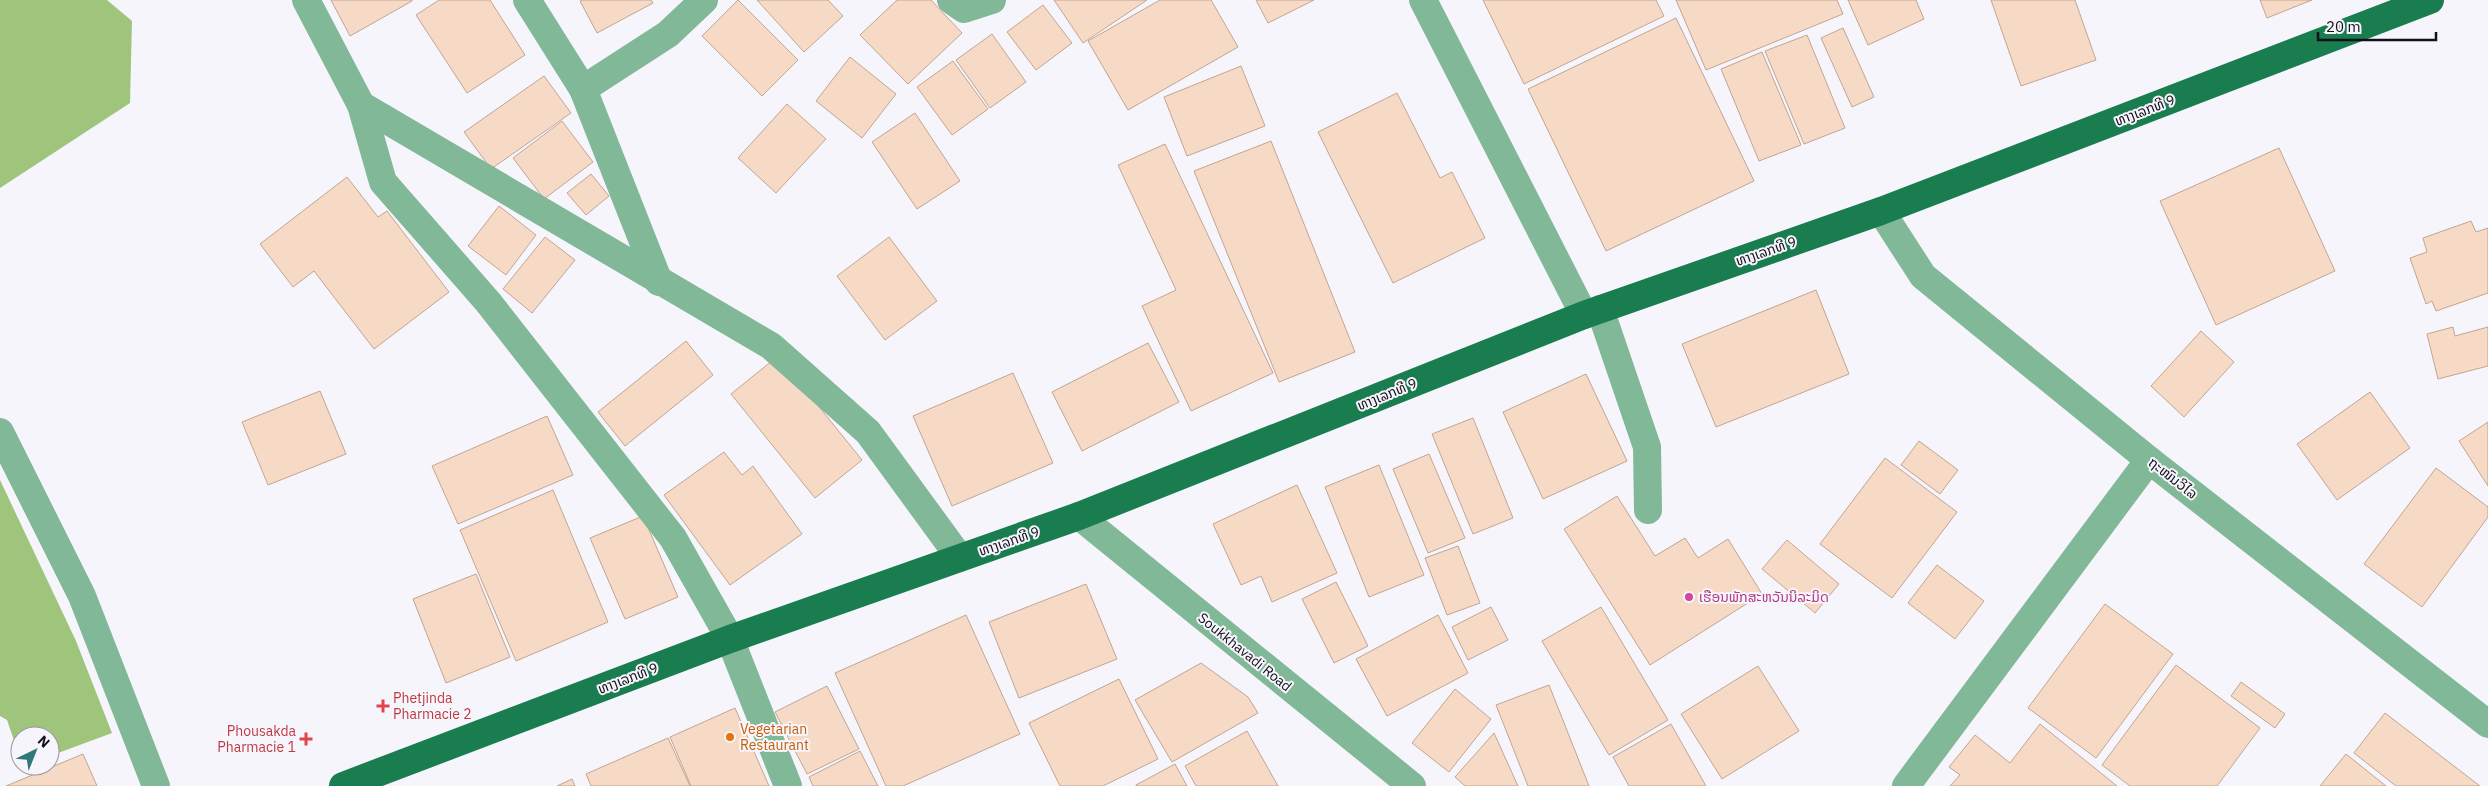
<svg xmlns="http://www.w3.org/2000/svg" width="2488" height="786" font-family="'IBM Plex Sans','Noto Sans Lao',sans-serif">
	<rect width="100%" height="100%" fill="#f7f5fc"/>
	<g fill="#9fc57c">
		<path d="M0,0H107L132,21L130,103L0,188Z"/>
		<path d="M0,480L76,641L112,733L50,756V736H20V758L7,720L0,716Z"/>
	</g>
	<g fill="#f7dac5" stroke="#c1a592">
		<path d="M331,0H412V1L350,36Z"/>
		<path d="M439,0H490L525,55L467,93L416,15Z"/>
		<path d="M582,0H651L653,3L597,33L580,1Z"/>
		<path d="M738,0L798,60L762,96L702,36Z"/>
		<path d="M757,0H828L843,16L804,52Z"/>
		<path d="M897,0H931L962,33L908,84L860,35Z"/>
		<path d="M1054,0H1147L1083,43Z"/>
		<path d="M1160,0H1211L1238,47L1128,110L1088,41Z"/>
		<path d="M1256,0H1314L1268,23Z"/>
		<path d="M1483,0H1656L1664,16L1524,84Z"/>
		<path d="M1676,0H1837L1843,14L1706,70Z"/>
		<path d="M1848,0H1916L1924,19L1868,45Z"/>
		<path d="M1991,0H2075L2096,60L2021,86Z"/>
		<path d="M2260,0H2312L2267,18Z"/>
		<path d="M1043,5L1072,43L1036,70L1007,32Z"/>
		<path d="M1676,18L1754,181L1606,251L1528,89Z"/>
		<path d="M1843,28L1874,97L1852,107L1821,38Z"/>
		<path d="M992,34L1026,82L990,108L956,60Z"/>
		<path d="M1807,35L1845,128L1804,144L1765,51Z"/>
		<path d="M1762,52L1801,145L1759,161L1721,69Z"/>
		<path d="M850,57L896,94L862,138L816,101Z"/>
		<path d="M953,61L988,109L952,135L917,87Z"/>
		<path d="M1241,66L1265,126L1187,156L1164,97Z"/>
		<path d="M544,76L571,113L491,169L464,132Z"/>
		<path d="M1397,93L1440,178L1452,172L1485,238L1393,283L1318,132Z"/>
		<path d="M787,104L826,139L776,193L738,158Z"/>
		<path d="M915,113L960,181L917,209L872,142Z"/>
		<path d="M562,121L593,162L544,199L513,158Z"/>
		<path d="M1271,141L1355,352L1279,382L1194,171Z"/>
		<path d="M1165,144L1273,373L1191,411L1142,306L1176,290L1118,165Z"/>
		<path d="M2279,148L2335,271L2216,325L2160,201Z"/>
		<path d="M591,174L609,196L586,215L567,193Z"/>
		<path d="M347,177L378,217L387,211L449,292L374,349L314,271L293,287L260,244Z"/>
		<path d="M499,206L536,235L506,275L468,246Z"/>
		<path d="M2471,221L2476,232L2488,228V293L2436,311L2432,301L2426,304L2410,258L2427,252L2423,238Z"/>
		<path d="M545,237L575,260L532,313L503,289Z"/>
		<path d="M889,237L937,301L885,340L837,276Z"/>
		<path d="M1816,290L1849,374L1716,427L1682,344Z"/>
		<path d="M2453,327L2455,336L2488,327V366L2438,379L2427,334Z"/>
		<path d="M2201,331L2234,362L2184,417L2151,386Z"/>
		<path d="M686,341L713,375L625,446L598,412Z"/>
		<path d="M1148,343L1179,402L1082,451L1052,392Z"/>
		<path d="M778,356L862,460L815,498L731,394Z"/>
		<path d="M1013,373L1053,463L952,506L913,416Z"/>
		<path d="M1586,374L1627,461L1543,499L1503,412Z"/>
		<path d="M320,391L346,454L268,485L242,422Z"/>
		<path d="M2370,392L2410,448L2337,500L2297,444Z"/>
		<path d="M547,416L573,475L458,524L432,466Z"/>
		<path d="M1473,418L1513,518L1473,534L1432,434Z"/>
		<path d="M2488,422V486L2459,441Z"/>
		<path d="M1919,441L1958,470L1940,494L1901,465Z"/>
		<path d="M724,452L742,475L753,466L802,534L730,585L664,495Z"/>
		<path d="M1429,454L1465,538L1428,553L1393,469Z"/>
		<path d="M1885,458L1957,512L1892,598L1820,544Z"/>
		<path d="M1379,465L1424,575L1369,597L1325,487Z"/>
		<path d="M2436,468L2488,507V517L2422,607L2364,564Z"/>
		<path d="M1297,485L1337,573L1272,602L1261,576L1241,585L1213,524Z"/>
		<path d="M553,490L608,622L516,661L460,530Z"/>
		<path d="M1617,496L1655,556L1685,538L1698,558L1728,539L1762,594L1650,665L1564,529Z"/>
		<path d="M643,516L678,597L625,619L590,538Z"/>
		<path d="M1787,540L1839,584L1815,613L1762,569Z"/>
		<path d="M1458,546L1480,603L1447,615L1425,558Z"/>
		<path d="M1937,565L1984,601L1955,639L1908,603Z"/>
		<path d="M476,574L510,657L446,683L413,599Z"/>
		<path d="M1336,582L1368,646L1334,663L1302,599Z"/>
		<path d="M1086,584L1117,659L1019,698L989,622Z"/>
		<path d="M2105,604L2173,654L2096,758L2028,708Z"/>
		<path d="M1491,607L1508,640L1468,660L1452,627Z"/>
		<path d="M1601,607L1668,720L1609,755L1542,641Z"/>
		<path d="M966,615L1020,734L903,786H886L835,673Z"/>
		<path d="M1438,615L1468,673L1387,716L1356,659Z"/>
		<path d="M1201,663L1248,697L1258,713L1172,762L1135,700Z"/>
		<path d="M2176,665L2260,728L2217,786H2130L2102,765Z"/>
		<path d="M1758,666L1799,731L1722,779L1681,714Z"/>
		<path d="M1119,679L1158,759L1103,786H1060L1029,723Z"/>
		<path d="M2241,682L2285,714L2275,728L2231,696Z"/>
		<path d="M1549,685L1589,786H1528L1496,705Z"/>
		<path d="M827,686L859,749L807,774L775,712Z"/>
		<path d="M1455,689L1491,719L1449,772L1412,743Z"/>
		<path d="M735,708L769,786H691L670,737Z"/>
		<path d="M2385,713L2480,786H2396L2354,753Z"/>
		<path d="M1671,724L1706,786H1629L1613,757Z"/>
		<path d="M2040,724L2117,786H1950L1960,775L1949,767L1975,735L2010,763Z"/>
		<path d="M1247,731L1278,786H1196L1185,766Z"/>
		<path d="M1494,733L1518,786H1465L1455,777Z"/>
		<path d="M668,738L690,786H591L586,774Z"/>
		<path d="M860,751L878,786H813L809,777Z"/>
		<path d="M83,754L97,786H6Z"/>
		<path d="M2346,754L2386,786H2320Z"/>
		<path d="M1175,764L1187,786H1136V785Z"/>
		<path d="M572,779L575,786H557Z"/>
	</g>
	<g fill="none" stroke-linecap="round" stroke-linejoin="round">
		<g stroke="#81b897" stroke-width="28">
			<path d="M306,0L361,105L383,182L488,302L673,538L730,639L788,786"/>
			<path d="M527,0L583,89"/>
			<path d="M951,0L964,9L992,0"/>
			<path d="M1423,0L1584,315"/>
			<path d="M361,105L771,346L868,432L960,558"/>
			<path d="M1881,211L1923,276L2149,460L2488,724"/>
			<path d="M659,282L583,89L668,34L704,0"/>
			<path d="M1600,309L1647,447L1648,510"/>
			<path d="M0,432L82,596L156,786"/>
			<path d="M1079,516L1412,786"/>
			<path d="M1906,786L2149,460"/>
		</g>
		<path stroke="#197d50" stroke-width="28" d="M343,786L730,639L1079,516L1584,315L1881,211L2430,0"/>
	</g>
	<circle fill="#d1479c" stroke="#f7f5fc" stroke-width="2" cx="1689" cy="597" r="5"/>
	<g fill="#e0444e" stroke="#f7f5fc" stroke-width="2">
		<path d="M380.5 698.5h5v5h5v5h-5v5h-5v-5h-5v-5h5z"/>
		<path d="M303.5 731.5h5v5h5v5h-5v5h-5v-5h-5v-5h5z"/>
	</g>
	<circle fill="#e8710a" stroke="#f7f5fc" stroke-width="2" cx="730" cy="737" r="5"/>
	<g text-anchor="middle" stroke-width="4" stroke-linejoin="round" paint-order="stroke">
		<g font-size="14" fill="#13101a" stroke="#f7f5fc">
			<text transform="translate(2145 110) rotate(-21)" y="5">ທາງເລກທີ 9</text>
			<text transform="translate(1766 251) rotate(-19)" y="5">ທາງເລກທີ 9</text>
			<text transform="translate(1387 394) rotate(-22)" y="5">ທາງເລກທີ 9</text>
			<text transform="translate(2173 478) rotate(38)" y="5">ຖະໜົນວິໄລ</text>
			<text transform="translate(1009 541) rotate(-19)" y="5">ທາງເລກທີ 9</text>
			<text transform="translate(1245 652) rotate(39)" y="5">Soukkhavadi Road</text>
			<text transform="translate(628 678) rotate(-21)" y="5">ທາງເລກທີ 9</text>
		</g>
		<g font-size="14" fill="#b23c85" stroke="#f7f5fc" text-anchor="start">
			<text x="1699" y="602">ເຮືອນພັກສະຫວັນນິລະມິດ</text>
		</g>
		<g font-size="14" fill="#be3a42" stroke="#f7f5fc" text-anchor="start">
			<text x="393" y="703">Phetjinda<tspan x="393" dy="16">Pharmacie 2</tspan></text>
			<text x="296" y="736" text-anchor="end">Phousakda<tspan x="296" dy="16">Pharmacie 1</tspan></text>
		</g>
		<g font-size="14" fill="#c56008" stroke="#f7f5fc" text-anchor="start">
			<text x="740" y="734">Vegetarian<tspan x="740" dy="16">Restaurant</tspan></text>
		</g>
	</g>
	<g transform="translate(35 751) rotate(43)"><circle r="24" fill="#f7f5fc" stroke="#9c99a2"/>
	<path d="M0-4L9 19L0 12L-9 19Z" fill="#2f7979"/>
	<text y="-8" font-size="14" font-weight="bold" text-anchor="middle" fill="#13101a">N</text>
	</g>
	<path d="M2318 32v8h118v-8" fill="none" stroke="#13101a" stroke-width="2.5"/>
	<text x="2326" y="32" font-size="15" fill="#13101a" stroke="#f7f5fc" stroke-width="4" paint-order="stroke">20 m</text>
</svg>
